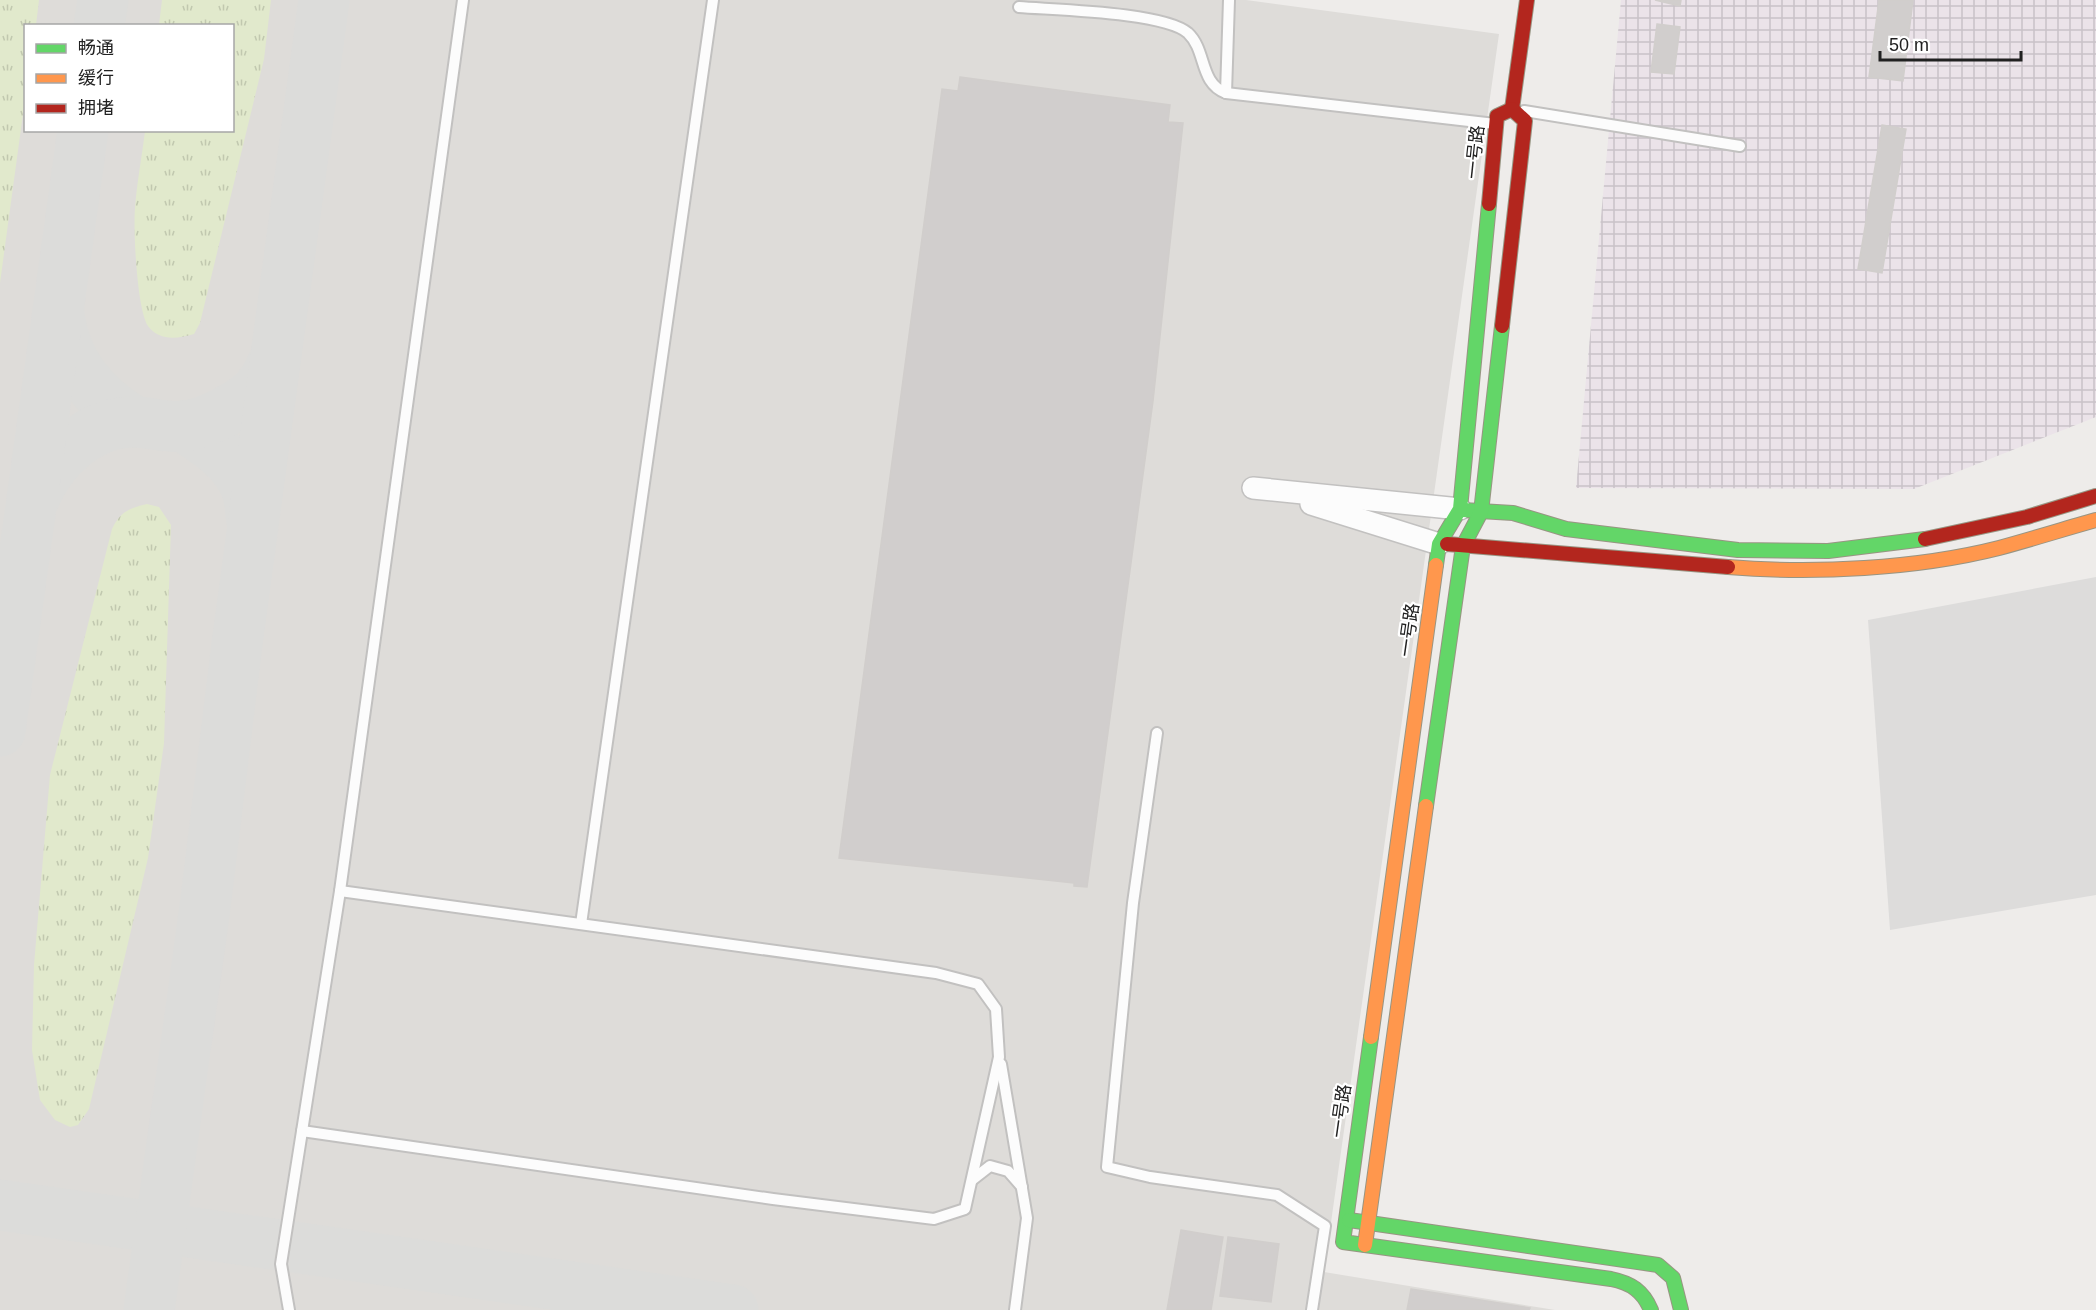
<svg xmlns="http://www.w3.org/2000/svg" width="2096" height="1310" font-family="Helvetica,'Noto Sans SC',sans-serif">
	<defs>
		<pattern id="industrial-grid" width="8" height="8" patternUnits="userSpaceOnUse" patternTransform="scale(1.5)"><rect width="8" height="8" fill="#ebe3e9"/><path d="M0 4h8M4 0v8" fill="none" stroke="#c9c2c8"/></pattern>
		<pattern id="grass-tufts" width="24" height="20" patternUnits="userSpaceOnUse" patternTransform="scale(1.5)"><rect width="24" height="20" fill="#e1e9cc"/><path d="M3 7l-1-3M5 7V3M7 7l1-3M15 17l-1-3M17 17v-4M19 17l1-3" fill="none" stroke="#c1c8af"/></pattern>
	</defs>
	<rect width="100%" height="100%" fill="#eeecea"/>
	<path fill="url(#industrial-grid)" d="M1621,0H2096V417L1914,489L1576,488Z"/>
	<path fill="#dddcdb" d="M2096,577V895L1890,930L1868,620Z"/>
	<path fill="#dedcd9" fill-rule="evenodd" d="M0,0H1246L1499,34L1324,1272L1555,1310H0ZM26,26H232V130H26Z"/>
	<g fill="url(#grass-tufts)">
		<path d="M0,0H39L36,25L26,26L25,99L0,283Z"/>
		<path d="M162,0H271L264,59L200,323L194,334C177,339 159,341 148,326C137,310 133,229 135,208C137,182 142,156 145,131L232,130V26L159,25Z"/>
		<path d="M147,504L159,507L171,525L164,743L148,858L89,1109L78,1125L70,1127L55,1120L40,1100L32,1050L34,965L50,775L112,529C120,512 129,508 147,504Z"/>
	</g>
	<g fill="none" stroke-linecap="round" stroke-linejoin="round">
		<g stroke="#dcdcda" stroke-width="51">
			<path d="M99,26L103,0"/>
			<path d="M59,314C65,364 94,397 135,422"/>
			<path d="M183,426C207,442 235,459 246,488C250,497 250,510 252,520"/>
			<path d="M34,499C51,458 90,420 138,422C152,423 168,428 183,426C206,424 249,403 262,383C267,376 271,367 275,359"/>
			<path d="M0,731L83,130"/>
			<path d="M0,1205L733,1310"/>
			<path d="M149,1310L205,907L237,644L324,0"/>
		</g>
	</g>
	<g fill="#d1cecd" stroke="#d1cecc" stroke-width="1.5">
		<path d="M1655,0H1681L1680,6Z"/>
		<path d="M1879,0H1913L1903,81L1869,77Z"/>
		<path d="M1657,24L1680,27L1674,74L1651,72Z"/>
		<path d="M960,77L1170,105L1168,122L1183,123L1153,401L1087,887L1074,886V883L839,858L942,89L958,91Z"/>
		<path d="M1882,125L1906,129L1882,273L1858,269Z"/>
		<path d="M1181,1230L1223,1237L1211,1310H1167Z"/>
		<path d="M1228,1237L1279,1244L1271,1302L1220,1296Z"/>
		<path d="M1411,1289L1530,1308L1529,1310H1407Z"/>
	</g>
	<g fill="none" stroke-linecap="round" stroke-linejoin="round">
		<g stroke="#c2c1c0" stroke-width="14">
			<g id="lane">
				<path d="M1019,7C1055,10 1164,12 1188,33C1207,51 1199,83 1226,93L1495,124"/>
				<path d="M1226,93L1229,0"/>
				<path d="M1524,111L1740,146"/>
				<path d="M1157,733L1133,903L1107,1167L1150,1177L1277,1195L1325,1226L1312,1310"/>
				<path d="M581,924L713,0"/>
				<path d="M1001,1064L1027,1218L1015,1310"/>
				<path d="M302,1131L773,1199L934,1219L965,1209L999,1057L996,1009L978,984L936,973L340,891"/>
				<path d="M972,1180L990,1166L1008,1171L1022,1187"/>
				<path d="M289,1310L281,1264L340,891L463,0"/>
			</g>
		</g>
		<g stroke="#c2c1c0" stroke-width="24">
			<g id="street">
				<path d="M1253,488L1460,509"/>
				<path d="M1311,504L1439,544"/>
			</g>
		</g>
		<g stroke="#989583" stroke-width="16">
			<g id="fast">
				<path d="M1463,510L1513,513L1566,529L1738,550L1828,551L1925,539"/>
				<path d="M1436,565L1439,544L1460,509L1489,204"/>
				<path d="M1426,806L1463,546L1481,512L1502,326"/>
				<path d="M1371,1037L1343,1242L1611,1279C1631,1283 1643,1291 1651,1310"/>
				<path d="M1349,1220L1658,1265L1673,1278L1681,1310"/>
			</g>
		</g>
		<g stroke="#989583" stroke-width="16">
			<g id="slow">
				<path d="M1728,567C1813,574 1916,569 1999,548C2032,539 2064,529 2096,520"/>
				<path d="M1371,1037L1436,565"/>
				<path d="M1365,1245L1426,806"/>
			</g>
		</g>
		<g stroke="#989583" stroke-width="16">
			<g id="jam">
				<path d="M1512,109L1527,0"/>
				<path d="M1489,204L1497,116L1512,109L1525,121L1502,326"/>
				<path d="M1925,539L2027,517L2096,496"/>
				<path d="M1447,544L1728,567"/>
			</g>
		</g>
		<use href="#lane" stroke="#fcfcfc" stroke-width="10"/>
		<use href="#street" stroke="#fcfcfc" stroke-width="21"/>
		<use href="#fast" stroke="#63d668" stroke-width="14"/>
		<use href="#slow" stroke="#ff974d" stroke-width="14"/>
		<use href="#jam" stroke="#b3261e" stroke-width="14"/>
	</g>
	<g text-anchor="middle" stroke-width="4.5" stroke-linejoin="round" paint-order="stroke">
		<g font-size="18" fill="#212121" stroke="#fff">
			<text transform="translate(1475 152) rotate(-84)" y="6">一号路</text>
			<text transform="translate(1409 630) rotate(-82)" y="6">一号路</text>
			<text transform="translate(1341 1111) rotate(-82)" y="6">一号路</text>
		</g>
	</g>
	<rect x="24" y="24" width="210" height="108" fill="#ffffff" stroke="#a6a6a6" stroke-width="1.5"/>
	<rect x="36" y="44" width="30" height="9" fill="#63d668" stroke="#a6a6a6" stroke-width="1.5"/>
	<text x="78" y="54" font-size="18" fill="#212121">畅通</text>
	<rect x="36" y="74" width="30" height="9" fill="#ff974d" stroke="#a6a6a6" stroke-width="1.5"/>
	<text x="78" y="84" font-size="18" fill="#212121">缓行</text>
	<rect x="36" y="104" width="30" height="9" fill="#b3261e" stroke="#a6a6a6" stroke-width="1.5"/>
	<text x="78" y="114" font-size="18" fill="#212121">拥堵</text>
	<path d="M1880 51v9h141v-9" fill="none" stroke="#212121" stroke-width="3"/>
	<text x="1889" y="51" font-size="18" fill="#212121" stroke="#ffffff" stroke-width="4.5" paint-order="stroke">50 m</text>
</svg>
